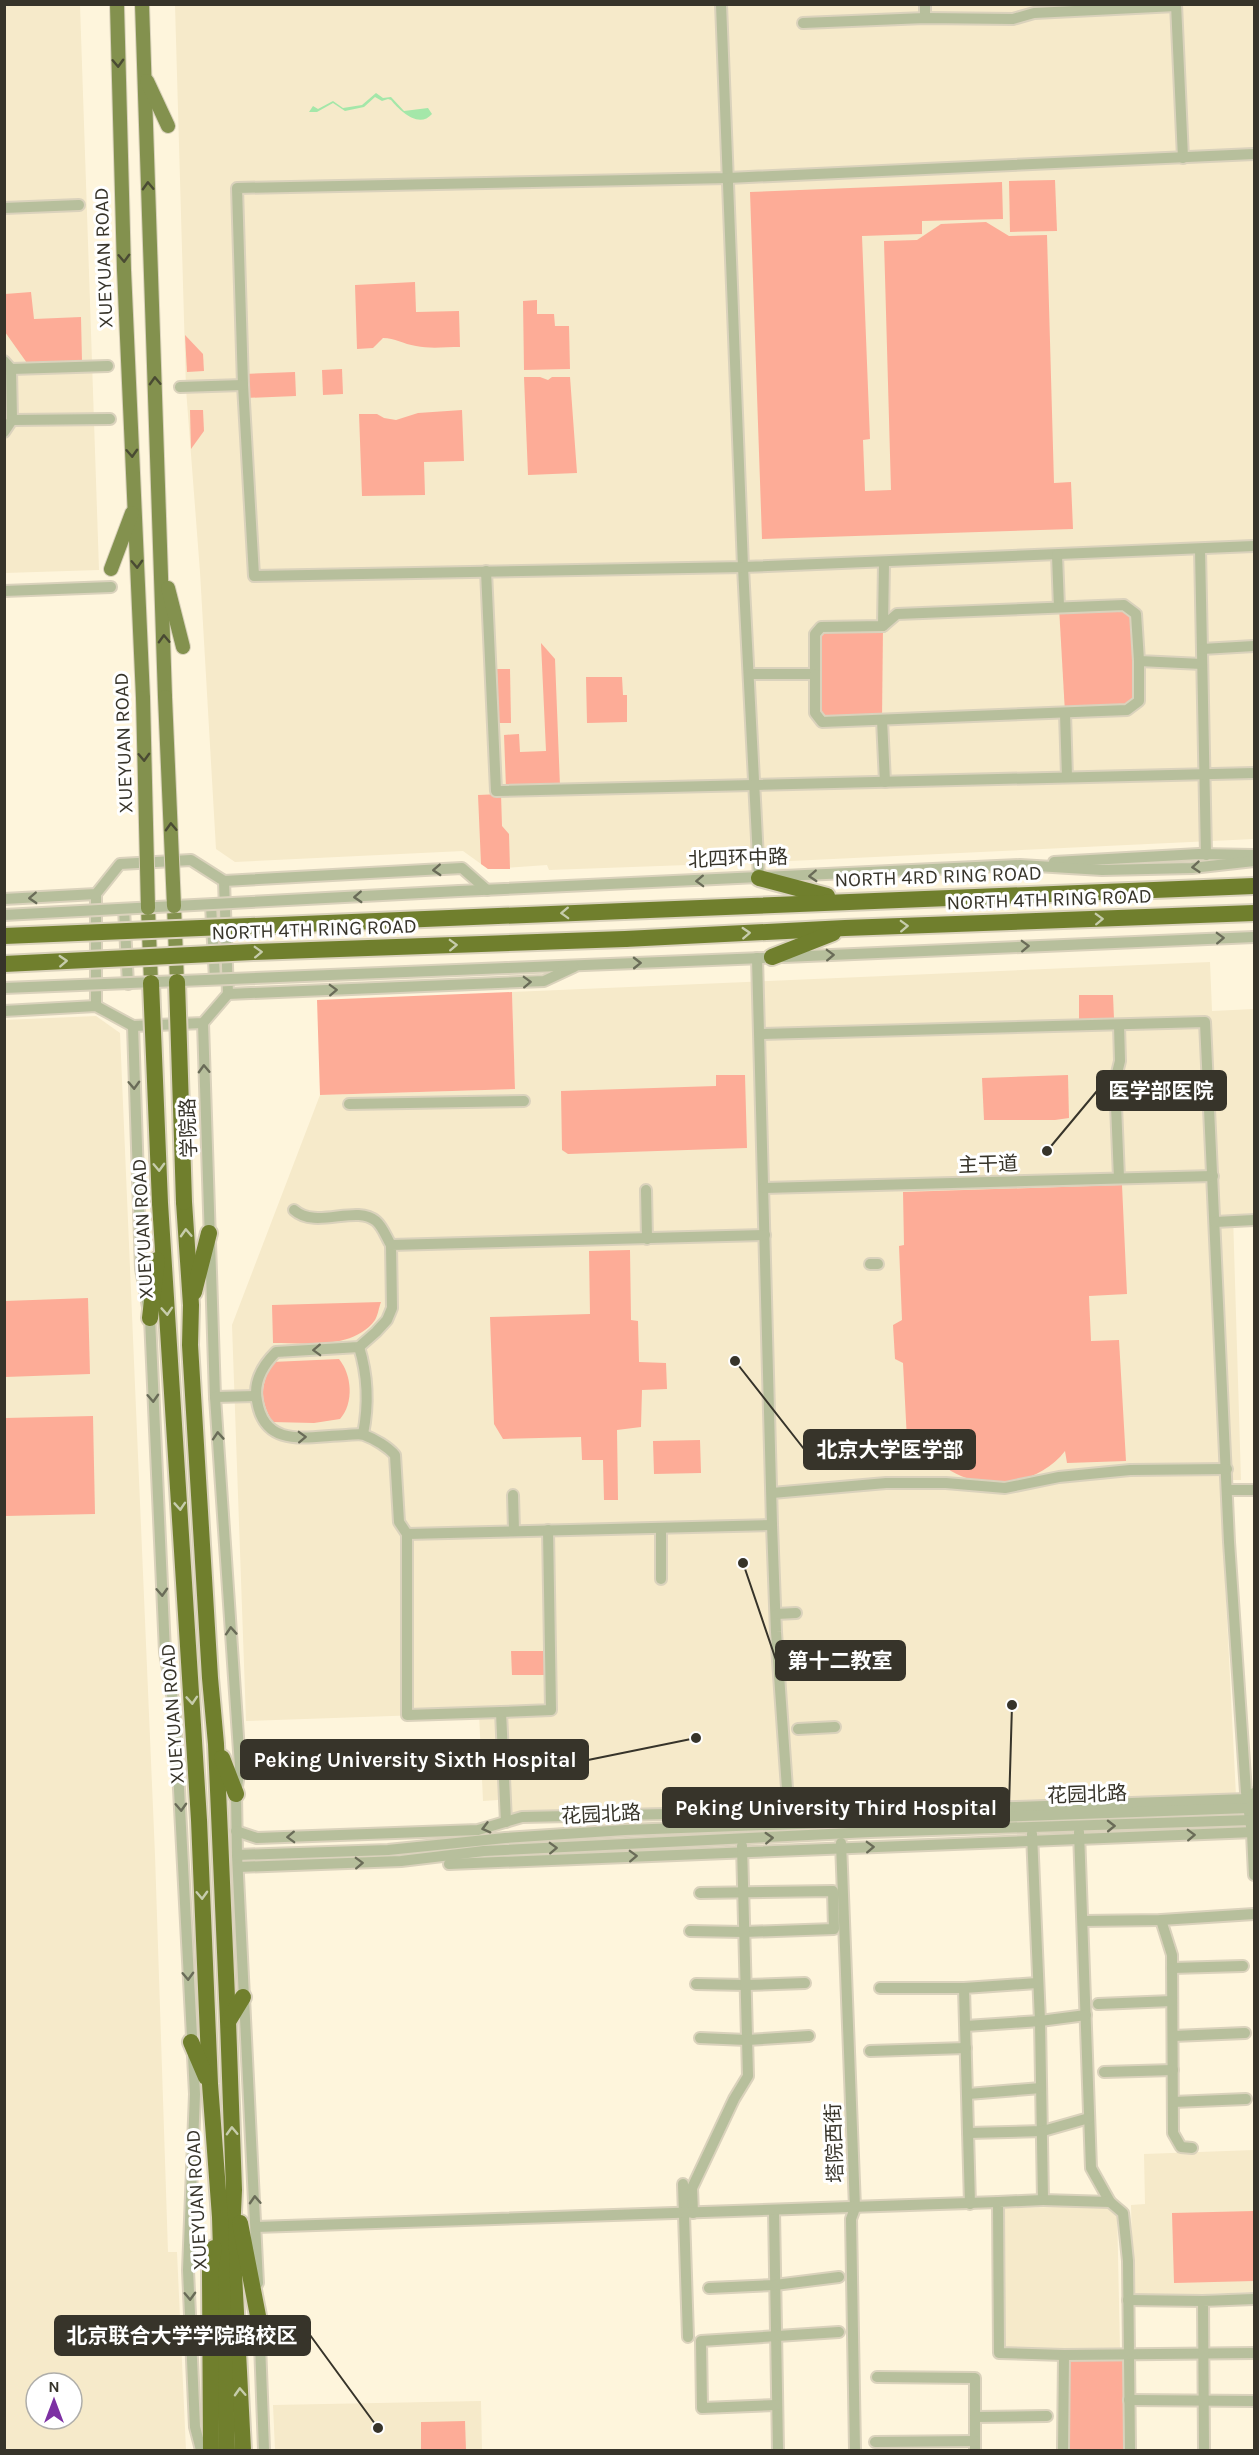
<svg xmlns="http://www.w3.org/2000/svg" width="1259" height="2455" font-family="Karla,'Noto Sans SC',sans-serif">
	<rect width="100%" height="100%" fill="#fef5dc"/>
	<g fill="#f6eaca" fill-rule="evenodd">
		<path d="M4,5H80L99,570L5,573Z"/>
		<path d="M175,5H1254V839L769,862L549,870L547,865L488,869L463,851L235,862L216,849L200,572L186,389Z"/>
		<path d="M1210,962L1212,1011L1254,1009V1213L1233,1215L1241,1480H1220L1236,1796L801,1804L500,1817L498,1800L483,1801L479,1713L246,1721L232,1325L320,1095L515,1089L512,992Z"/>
		<path d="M96,1016L120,1033L155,1855L168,2252H177L186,2450H5L4,1020ZM36,2383H72V2419H36Z"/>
		<path d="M1254,2150V2292L1133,2297L1131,2205L1145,2204L1144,2154Z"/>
		<path d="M1117,2206L1120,2351L1005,2353L1002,2208Z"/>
		<path d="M481,2401L482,2450H275L273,2405Z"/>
	</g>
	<g fill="#fdac97">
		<path d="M1055,180L1057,231L1010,232L1009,181Z"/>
		<path d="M1002,182L1003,219L922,221V234L862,236L870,439L863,440L865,491L891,490L884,241L917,240L941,224L986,222L1009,236L1047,235L1054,483L1071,482L1073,529L762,539L750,192Z"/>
		<path d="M415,282L416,312L459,311L460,347C445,347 430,349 416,346C403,344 395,338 383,338L373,348L357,349L355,285Z"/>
		<path d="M31,292L34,319L81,317L82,361L27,363L5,332V294Z"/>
		<path d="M537,300V314H554L555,326H569L570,369L524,370L523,301Z"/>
		<path d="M185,335L203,354L204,371L187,372Z"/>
		<path d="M342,369L343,394L323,395L322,370Z"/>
		<path d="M295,372L296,396L245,398L244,374Z"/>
		<path d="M524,377H540L548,380L552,377H570L577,473L528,475Z"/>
		<path d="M190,410H203L204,431L191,449Z"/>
		<path d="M462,410L464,461L424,462L425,495L362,496L359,414H377L384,418L396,420L418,413Z"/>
		<path d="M1124,605L1136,614L1139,701L1127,710L1065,713L1059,607Z"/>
		<path d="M883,626L882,720L822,722L815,713V634L821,627Z"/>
		<path d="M541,643L555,659L560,786L506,788L504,735L519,734L520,752L546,751Z"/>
		<path d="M497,669H510L511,723H499Z"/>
		<path d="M586,677H622L623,695H627V722L587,723Z"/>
		<path d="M501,794L502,826L509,834L510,869H488L481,864L478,795Z"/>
		<path d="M512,992L515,1089L320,1095L317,1000Z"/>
		<path d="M1079,995H1113L1114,1019L1079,1020Z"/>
		<path d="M716,1075H745L747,1148L568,1154L562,1150L561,1091L716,1086Z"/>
		<path d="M1068,1075L1069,1118L1055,1120H984L982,1078Z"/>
		<path d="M1122,1185L1127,1294L1089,1296L1091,1341L1119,1340L1126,1461L1067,1463L1065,1451C1039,1485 987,1492 951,1471C939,1464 931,1450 923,1439L907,1440L903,1363L895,1359L893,1325L902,1320L899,1246L904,1245L903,1192Z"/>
		<path d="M630,1250L631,1320L638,1321L639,1362L666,1363L667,1389L642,1390L641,1427L617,1430L618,1500H604L603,1460H582L581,1437L503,1439L494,1424L490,1317L590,1314L589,1251Z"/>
		<path d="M88,1298L90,1374L5,1377V1301Z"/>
		<path d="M381,1302C379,1307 378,1315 375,1320C353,1350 305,1343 273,1343L272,1305Z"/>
		<path d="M339,1359C352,1375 354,1403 340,1419L314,1423L272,1422C259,1397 261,1387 272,1362Z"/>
		<path d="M93,1416L95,1514L5,1516V1418Z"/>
		<path d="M700,1440L701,1473L654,1474L653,1441Z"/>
		<path d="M511,1651H546V1675H512Z"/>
		<path d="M1254,2211V2281L1174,2283L1172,2213Z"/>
		<path d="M1057,2360H1129L1130,2450H1058Z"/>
		<path d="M465,2421L466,2450H421V2422Z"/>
	</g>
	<path fill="#a4e7a9" d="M376,93L383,98L391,97L404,111L428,108L432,114C419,129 400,111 391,100L388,99L382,101L375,97L364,107L345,111L333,103L317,112H309L313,106L318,109L333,101L343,108L362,105Z"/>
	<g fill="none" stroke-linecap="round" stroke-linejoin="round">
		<g stroke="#dad2bc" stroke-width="14">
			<g id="minor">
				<path d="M721,4L743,567L759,878"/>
				<path d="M925,4V18"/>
				<path d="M1176,4L1183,158"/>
				<path d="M803,23L925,18L1013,19L1034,13L1176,6"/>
				<path d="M1254,154L728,178L237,188L243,385L254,576L743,567L1254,546"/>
				<path d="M4,208L79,205"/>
				<path d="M4,361L11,369L12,420L4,432"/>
				<path d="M11,369L108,366"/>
				<path d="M180,387L243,385"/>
				<path d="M12,420L110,419"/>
				<path d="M1200,549L1206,855"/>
				<path d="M1057,555L1059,607"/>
				<path d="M486,571L496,791L1254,773"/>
				<path d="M4,591L111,587"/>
				<path d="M883,626L884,562"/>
				<path d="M1202,649L1254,646"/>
				<path d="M749,674H815V634L821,627L883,626L897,614L1124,605L1136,614L1139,661L1202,664"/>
				<path d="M815,674V713L822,722L1127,710L1139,701V661"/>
				<path d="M1065,713L1067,777"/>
				<path d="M882,720L885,782"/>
				<path d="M1054,862L1199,854L1254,855"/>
				<path d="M224,881L228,994"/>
				<path d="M459,891L1020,865L1102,870L1192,868L1254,861"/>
				<path d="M96,894V1006"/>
				<path d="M4,899L96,894L120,864L191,860L224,881L462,868L487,890"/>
				<path d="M211,905L215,979"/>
				<path d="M124,909L128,984"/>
				<path d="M784,957L1254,937"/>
				<path d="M757,958L772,1525L776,1632L789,1817"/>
				<path d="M507,968L763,958"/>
				<path d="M4,1011L96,1006L133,1026L203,1023L228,994L544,981L574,967"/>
				<path d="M203,1023L215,1397L240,1766L236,1794L237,1855L258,2283"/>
				<path d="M1119,1025L1120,1061L1115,1081L1119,1178"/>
				<path d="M133,1026L141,1269L150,1318L165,1652L175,1713L195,2094L188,2270L195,2427L201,2450"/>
				<path d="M760,1034L1205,1022L1229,1542L1246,1792L1252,1833L1254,1875"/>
				<path d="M349,1104L524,1101"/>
				<path d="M764,1188L1213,1176"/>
				<path d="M646,1190L647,1239"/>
				<path d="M294,1210C316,1230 356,1204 376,1221C383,1227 386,1237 391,1245"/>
				<path d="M1215,1222L1254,1220"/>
				<path d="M765,1235L391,1245L392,1308L387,1320L376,1332L359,1347L276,1352C262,1366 253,1382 257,1401C265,1450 309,1436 346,1435C352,1435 359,1433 364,1435C375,1439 388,1447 395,1455L399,1522L407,1534L772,1525"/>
				<path d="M870,1264H878"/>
				<path d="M359,1347C368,1376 369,1404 363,1434"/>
				<path d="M215,1397L256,1396"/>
				<path d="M1227,1490H1254"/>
				<path d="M772,1493L886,1483H946L1005,1488L1059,1477L1130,1470L1227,1469"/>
				<path d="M513,1495L514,1531"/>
				<path d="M661,1528V1579"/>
				<path d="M407,1534V1715L501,1712L506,1822"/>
				<path d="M776,1614L796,1613"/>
				<path d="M501,1712L551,1710L548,1530"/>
				<path d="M798,1729L835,1727"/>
				<path d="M236,1831L257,1838L478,1830L522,1817L1016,1807L1247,1799L1254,1793"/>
				<path d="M1079,1832L1091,2168L1110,2202"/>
				<path d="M1032,1834L1040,2021L1043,2200L1110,2202L1123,2213L1128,2261L1130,2450"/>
				<path d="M841,1843L855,2208L851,2219L855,2450"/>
				<path d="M237,1855L388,1850L505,1838L625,1830L1249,1808L1254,1805"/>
				<path d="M449,1864L1254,1832"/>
				<path d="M238,1867L401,1861L484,1851L870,1832L1251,1820L1254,1818"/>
				<path d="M1161,1920L1172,1955L1173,2133L1181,2147L1192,2148"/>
				<path d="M1083,1921L1161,1920L1254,1914"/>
				<path d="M690,1931L744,1932L834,1929L833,1891L700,1893"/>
				<path d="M1172,1968L1243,1966"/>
				<path d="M696,1984L746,1985L805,1983"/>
				<path d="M880,1988H964"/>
				<path d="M1098,2004L1172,2001"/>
				<path d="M966,2026L1040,2021L1086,2015"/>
				<path d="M1173,2036L1245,2033"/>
				<path d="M700,2038L747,2040L809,2036"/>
				<path d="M870,2051L966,2048"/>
				<path d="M1104,2072L1173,2070"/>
				<path d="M968,2094L1041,2088"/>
				<path d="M1173,2102L1246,2099"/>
				<path d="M968,2133L1043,2131L1089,2118"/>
				<path d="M683,2184L688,2337"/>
				<path d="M1043,2200L998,2202L999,2353L1064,2355"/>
				<path d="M970,2204L964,1988L1037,1983"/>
				<path d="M774,2211L778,2450"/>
				<path d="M693,2213L692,2188L734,2099L748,2076L742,1846"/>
				<path d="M256,2227L998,2202"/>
				<path d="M709,2288L775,2285L839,2277"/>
				<path d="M1128,2300L1203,2301"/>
				<path d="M259,2317L264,2450"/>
				<path d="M877,2377L975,2378V2450"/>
				<path d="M1129,2400L1254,2401"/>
				<path d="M777,2405L702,2408L701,2341L839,2332"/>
				<path d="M975,2417L1047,2416"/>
				<path d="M875,2442L975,2441"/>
				<path d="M1063,2450L1064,2355L1254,2353"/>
				<path d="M1204,2450L1203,2301L1254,2299"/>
			</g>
		</g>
		<g stroke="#dad2bc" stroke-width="16">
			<g id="major">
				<path d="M117,4L124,270L143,698"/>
				<path d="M142,4L165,697"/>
				<path d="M147,81L168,126"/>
				<path d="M111,569L132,513"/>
				<path d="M168,588L183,647"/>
				<path d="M174,906L177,982"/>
				<path d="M148,908L151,983"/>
			</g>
		</g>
		<g stroke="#dad2bc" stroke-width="20">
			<g id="highway">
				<path d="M759,878L827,896"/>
				<path d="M624,911L1254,886"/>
				<path d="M625,939L845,928L1254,913"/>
				<path d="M772,957L833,933"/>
				<path d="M184,1202L191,1305L190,1345L210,1678L216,1744L228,2021L234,2190L232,2234L243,2450"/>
				<path d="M160,1203L199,1820L210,2084L220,2217L227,2450"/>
				<path d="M194,1292L209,1233"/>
				<path d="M150,1318L157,1260"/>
				<path d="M222,1758L236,1794"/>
				<path d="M229,2020L243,1997"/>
				<path d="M191,2042L206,2077"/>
				<path d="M240,2223L259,2321"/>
				<path d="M211,2450L210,2272L214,2248"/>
			</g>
		</g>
		<use href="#minor" stroke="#b7bf9c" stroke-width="10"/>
		<use href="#major" stroke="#83914e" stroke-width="14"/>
		<use href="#highway" stroke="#707f2d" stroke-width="16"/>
		<g stroke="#dad2bc" stroke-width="14" stroke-linecap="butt">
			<g id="minor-bridge">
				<path d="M4,915L459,891"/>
				<path d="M4,988L507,968"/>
			</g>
		</g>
		<g stroke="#dad2bc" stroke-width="16" stroke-linecap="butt">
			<g id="major-bridge">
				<path d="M165,697L174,906"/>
				<path d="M143,698L148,908"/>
			</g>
		</g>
		<g stroke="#dad2bc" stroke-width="20" stroke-linecap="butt">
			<g id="highway-bridge">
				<path d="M4,936L624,911"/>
				<path d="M4,964L253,952L625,939"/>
				<path d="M177,982L184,1202"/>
				<path d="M151,983L160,1203"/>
			</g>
		</g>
		<use href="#minor-bridge" stroke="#b7bf9c" stroke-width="10"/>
		<use href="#major-bridge" stroke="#83914e" stroke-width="14"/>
		<use href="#highway-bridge" stroke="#707f2d" stroke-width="16"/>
	</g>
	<defs><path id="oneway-chevron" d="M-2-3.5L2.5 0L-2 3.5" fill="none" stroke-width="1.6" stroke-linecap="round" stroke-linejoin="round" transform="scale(1.5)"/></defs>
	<g stroke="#4a4b33">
		<use href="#oneway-chevron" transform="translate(118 63) rotate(88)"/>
		<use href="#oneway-chevron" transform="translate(148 186) rotate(-92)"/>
		<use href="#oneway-chevron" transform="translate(124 258) rotate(88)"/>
		<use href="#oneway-chevron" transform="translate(155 381) rotate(-92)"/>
		<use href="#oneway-chevron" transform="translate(132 453) rotate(87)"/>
		<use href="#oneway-chevron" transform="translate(137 564) rotate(88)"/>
		<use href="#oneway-chevron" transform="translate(164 639) rotate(-92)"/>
		<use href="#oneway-chevron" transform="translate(144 757) rotate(88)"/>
		<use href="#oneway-chevron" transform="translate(171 827) rotate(-92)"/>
	</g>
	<g stroke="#6a6c58">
		<use href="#oneway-chevron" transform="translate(1196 867) rotate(175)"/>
		<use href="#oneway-chevron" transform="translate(437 870) rotate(177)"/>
		<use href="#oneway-chevron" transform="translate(813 876) rotate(177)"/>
		<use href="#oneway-chevron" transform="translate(700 881) rotate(178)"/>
		<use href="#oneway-chevron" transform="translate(358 897) rotate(177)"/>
		<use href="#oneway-chevron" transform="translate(33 898) rotate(177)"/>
		<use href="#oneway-chevron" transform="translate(1220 938) rotate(-2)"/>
		<use href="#oneway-chevron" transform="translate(1025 946) rotate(-2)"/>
		<use href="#oneway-chevron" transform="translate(830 955) rotate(-2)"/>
		<use href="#oneway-chevron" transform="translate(637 963) rotate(-1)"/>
		<use href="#oneway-chevron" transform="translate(527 982) rotate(-2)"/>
		<use href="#oneway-chevron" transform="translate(333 990) rotate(-2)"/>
		<use href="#oneway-chevron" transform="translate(204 1069) rotate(-92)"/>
		<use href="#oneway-chevron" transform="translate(134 1085) rotate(88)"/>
		<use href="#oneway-chevron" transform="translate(317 1350) rotate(178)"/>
		<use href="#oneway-chevron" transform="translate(153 1398) rotate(87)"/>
		<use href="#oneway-chevron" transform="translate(218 1436) rotate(-94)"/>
		<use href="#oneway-chevron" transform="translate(302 1437) rotate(-2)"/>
		<use href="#oneway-chevron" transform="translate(162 1592) rotate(87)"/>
		<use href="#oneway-chevron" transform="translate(231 1631) rotate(-94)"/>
		<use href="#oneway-chevron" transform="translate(181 1807) rotate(87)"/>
		<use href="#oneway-chevron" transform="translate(1111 1826) rotate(-1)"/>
		<use href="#oneway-chevron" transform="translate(486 1828) rotate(165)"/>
		<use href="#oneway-chevron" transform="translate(1191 1835) rotate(-2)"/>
		<use href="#oneway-chevron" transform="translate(291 1837) rotate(178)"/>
		<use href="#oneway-chevron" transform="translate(769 1838) rotate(-3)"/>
		<use href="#oneway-chevron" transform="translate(870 1847) rotate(-2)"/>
		<use href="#oneway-chevron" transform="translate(553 1848) rotate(-2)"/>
		<use href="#oneway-chevron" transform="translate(633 1856) rotate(-2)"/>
		<use href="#oneway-chevron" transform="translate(359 1863) rotate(-2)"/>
		<use href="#oneway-chevron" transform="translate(188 1976) rotate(88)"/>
		<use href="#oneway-chevron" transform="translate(255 2200) rotate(-93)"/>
		<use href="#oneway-chevron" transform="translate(190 2296) rotate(88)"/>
	</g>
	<g stroke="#c6ccab">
		<use href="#oneway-chevron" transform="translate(565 913) rotate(178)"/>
		<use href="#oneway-chevron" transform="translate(1099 919) rotate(-2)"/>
		<use href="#oneway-chevron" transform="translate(904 926) rotate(-2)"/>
		<use href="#oneway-chevron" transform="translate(746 933) rotate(-3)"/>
		<use href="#oneway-chevron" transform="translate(453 945) rotate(-2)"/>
		<use href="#oneway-chevron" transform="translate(258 952) rotate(-2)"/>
		<use href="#oneway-chevron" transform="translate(63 961) rotate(-3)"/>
		<use href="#oneway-chevron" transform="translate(159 1167) rotate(88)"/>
		<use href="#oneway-chevron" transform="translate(186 1233) rotate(-93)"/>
		<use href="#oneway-chevron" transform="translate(167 1311) rotate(86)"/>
		<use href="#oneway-chevron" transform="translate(180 1506) rotate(86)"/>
		<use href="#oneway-chevron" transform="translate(192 1700) rotate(86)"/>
		<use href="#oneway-chevron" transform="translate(202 1895) rotate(88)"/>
		<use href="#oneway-chevron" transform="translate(232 2131) rotate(-92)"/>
		<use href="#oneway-chevron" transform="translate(240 2392) rotate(-93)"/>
	</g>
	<g text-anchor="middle" stroke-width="6" stroke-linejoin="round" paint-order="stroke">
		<g font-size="20" fill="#37342a" stroke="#fff">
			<text transform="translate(103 258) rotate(-92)" y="7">XUEYUAN ROAD</text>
			<text transform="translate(123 743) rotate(-92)" y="7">XUEYUAN ROAD</text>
			<text transform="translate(738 858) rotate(-2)" y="7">北四环中路</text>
			<text transform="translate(938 876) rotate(-2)" y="7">NORTH 4RD RING ROAD</text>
			<text transform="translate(1049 899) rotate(-2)" y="7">NORTH 4TH RING ROAD</text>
			<text transform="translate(314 929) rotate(-2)" y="7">NORTH 4TH RING ROAD</text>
			<text transform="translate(188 1128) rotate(-92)" y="7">学院路</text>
			<text transform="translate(988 1164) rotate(-2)" y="7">主干道</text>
			<text transform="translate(142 1229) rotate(-93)" y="7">XUEYUAN ROAD</text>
			<text transform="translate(172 1714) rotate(-94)" y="7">XUEYUAN ROAD</text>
			<text transform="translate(1087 1794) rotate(-2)" y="7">花园北路</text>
			<text transform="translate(601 1814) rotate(-3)" y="7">花园北路</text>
			<text transform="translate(834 2143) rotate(-92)" y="7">塔院西街</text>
			<text transform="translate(196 2200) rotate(-93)" y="7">XUEYUAN ROAD</text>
		</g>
	</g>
	<path fill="none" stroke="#37342a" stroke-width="2" d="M1047 1151L1097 1091M735 1361L804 1449M743 1563L776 1660M696 1738L588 1760M1012 1705L1009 1807M378 2428L310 2335"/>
	<g fill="#37342a" stroke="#fff" stroke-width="2">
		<circle cx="1047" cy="1151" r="6"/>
		<circle cx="735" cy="1361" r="6"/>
		<circle cx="743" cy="1563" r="6"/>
		<circle cx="696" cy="1738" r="6"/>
		<circle cx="1012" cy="1705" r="6"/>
		<circle cx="378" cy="2428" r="6"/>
	</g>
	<g fill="#37342a" stroke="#37342a" stroke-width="2">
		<rect x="1097" y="1071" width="129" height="39" rx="6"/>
		<rect x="804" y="1430" width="171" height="39" rx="6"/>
		<rect x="776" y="1641" width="129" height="39" rx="6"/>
		<rect x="241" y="1740" width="347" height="39" rx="6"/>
		<rect x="663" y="1788" width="346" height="39" rx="6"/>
		<rect x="55" y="2316" width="255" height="39" rx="6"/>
	</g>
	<g font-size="21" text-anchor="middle" font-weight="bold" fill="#fff">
		<text x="1161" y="1098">医学部医院</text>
		<text x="890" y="1457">北京大学医学部</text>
		<text x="840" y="1668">第十二教室</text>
		<text x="415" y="1767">Peking University Sixth Hospital</text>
		<text x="836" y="1815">Peking University Third Hospital</text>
		<text x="182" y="2343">北京联合大学学院路校区</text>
	</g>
	<rect width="1259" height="2455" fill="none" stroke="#37342a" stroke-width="12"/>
	<g transform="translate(54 2401)"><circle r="28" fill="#ffffff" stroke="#afaeaa" stroke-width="1.5"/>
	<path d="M0-4.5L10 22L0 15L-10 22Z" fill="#7d31a3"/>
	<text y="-9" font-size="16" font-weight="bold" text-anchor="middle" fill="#37342a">N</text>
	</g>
</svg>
